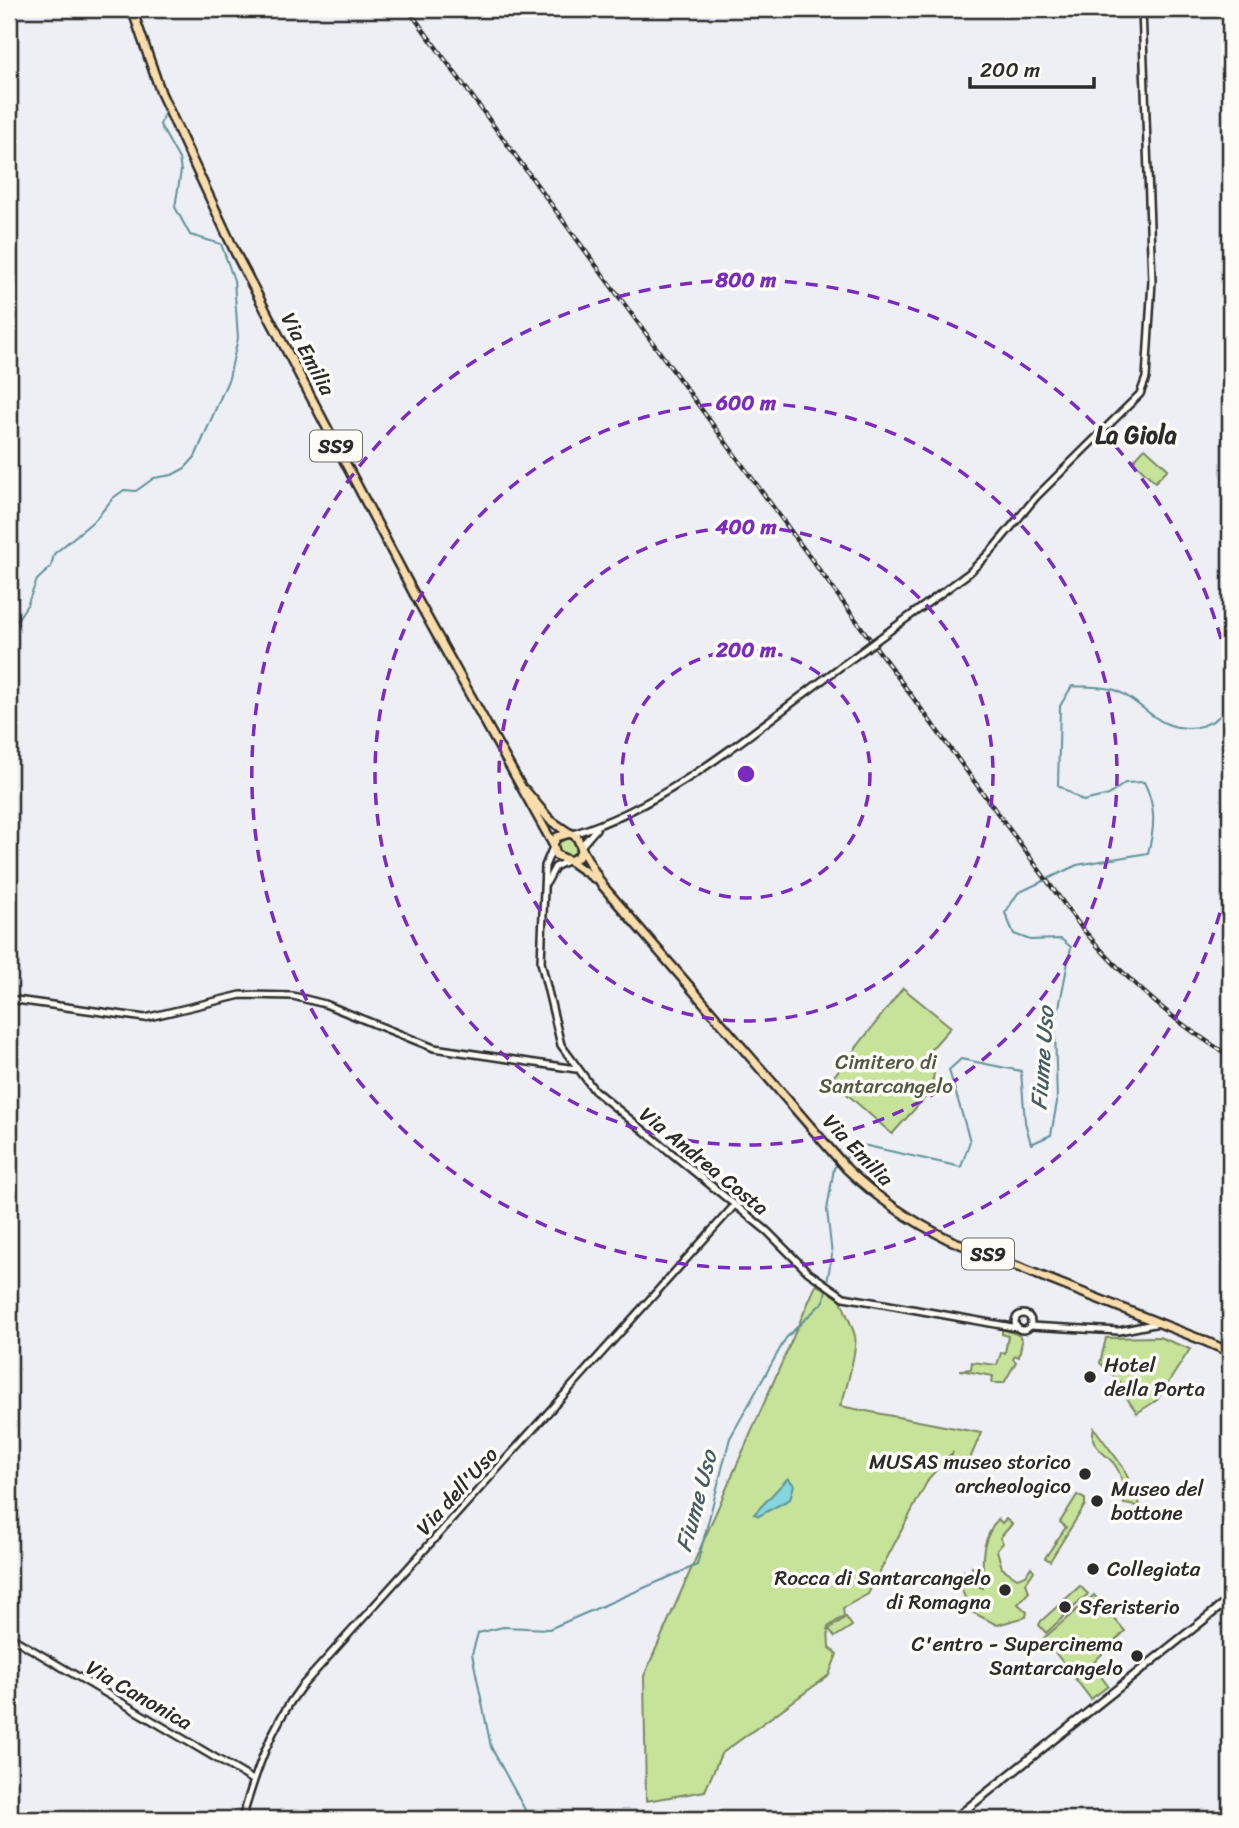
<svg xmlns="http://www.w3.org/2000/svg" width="1239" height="1828" font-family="Sriracha,sans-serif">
	<rect width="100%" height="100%" fill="#edeff5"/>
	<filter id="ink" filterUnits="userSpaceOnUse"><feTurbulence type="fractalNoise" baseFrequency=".0143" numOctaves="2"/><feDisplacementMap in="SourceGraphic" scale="14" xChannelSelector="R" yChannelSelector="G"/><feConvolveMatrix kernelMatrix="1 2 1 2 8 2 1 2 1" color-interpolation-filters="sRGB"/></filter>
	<g filter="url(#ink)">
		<g fill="#c7e39a" stroke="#798762" stroke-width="2">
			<path d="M1145,448L1168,469L1155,482L1133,461Z"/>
			<circle cx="568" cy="847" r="10"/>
			<path d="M903,988L951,1027L923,1058L934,1073L931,1091L892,1134L831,1080Z"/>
			<path d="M816,1285L839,1294C843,1308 851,1322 855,1336C858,1344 845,1397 840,1406L981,1433L967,1466L950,1460L953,1452L929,1478L868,1594L843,1608L844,1616L828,1627L829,1647L837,1654L829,1675L721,1754L705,1791L646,1801L644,1676Z"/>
			<path d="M1002,1329L1019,1335L1022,1341L1019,1357L1015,1355L1013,1359L1016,1362L1004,1383H992L993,1376L960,1370L971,1369L972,1362L997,1365L1001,1353H1005L1008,1336L1002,1334Z"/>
			<path d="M1159,1337L1190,1349L1157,1400L1137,1413L1124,1394L1128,1391L1126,1387L1100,1363L1106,1338Z"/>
			<path d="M1094,1428L1123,1467L1141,1507L1124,1504C1124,1490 1123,1477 1115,1465C1105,1452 1088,1447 1094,1428Z"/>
			<path d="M1077,1495L1085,1499V1505L1050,1561L1045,1558L1066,1527L1060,1522Z"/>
			<path d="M998,1519L1002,1523L1006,1519L1012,1524L1000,1538L1003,1543L997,1550L1002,1568L1017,1578L1026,1575L1031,1567L1034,1571L1026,1583L1029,1592L1018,1604L1027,1612L1026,1617L997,1625L970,1611L962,1590L964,1571L971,1573L972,1567L979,1571L978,1586L983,1588C983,1559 979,1544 998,1519Z"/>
			<path d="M1080,1586L1088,1594L1046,1633L1039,1625L1041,1621Z"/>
			<path d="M1094,1595L1125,1631L1092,1664L1108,1686L1091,1699L1044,1638Z"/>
			<path d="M846,1617L852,1626L835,1637L829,1629Z"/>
		</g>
		<path fill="#85d6de" stroke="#619296" stroke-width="2" d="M788,1478L794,1485L790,1499L759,1516L754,1514Z"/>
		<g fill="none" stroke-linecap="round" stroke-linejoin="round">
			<g stroke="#619296" stroke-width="2">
				<path d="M17,620L27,605L37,580L51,567L54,554L96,519L113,498L124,490L136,491L154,478L172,475L185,468L195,457L229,378L238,338L234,280L221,244L190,235L175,207L181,171L179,159L160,125L164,114"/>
				<path d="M842,1161L863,1145L961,1167L970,1141L949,1070L961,1059L1021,1071L1025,1122L1031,1144L1051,1135L1057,1102L1055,1028L1071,947L1061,939L1030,940L1014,934L1005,913L1018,893L1077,865L1148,853C1155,827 1156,806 1144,782L1125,783L1109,795L1083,801L1058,785L1060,706L1072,686C1086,687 1103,686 1115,690C1135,698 1147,715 1165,723C1190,734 1217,726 1230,703"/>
				<path d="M827,1282L832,1255L827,1210L834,1168L837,1165"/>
				<path d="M530,1819L491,1747L472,1654L478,1633L503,1627L549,1629L697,1565L730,1438L786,1338L824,1301L826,1288"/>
			</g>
			<g stroke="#2b2b2b" stroke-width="10">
				<g id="tertiary">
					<path d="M892,629L969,573L992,550L1036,497L1140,394L1146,378L1152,281L1142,9"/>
					<path d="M573,834C679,801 765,720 854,657"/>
					<path d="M582,845L596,829"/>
					<path d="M553,847L545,866L541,962L561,1045L594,1090L767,1231L808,1272L844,1297L1018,1328"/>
					<path d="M547,882L555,867L567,861"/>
					<path d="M9,999L145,1018L241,995L293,996L325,1004L434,1048L576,1069"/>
					<circle cx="1023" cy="1322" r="8"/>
					<path d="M1030,1326L1119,1331L1159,1323"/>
					<path d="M9,1636L253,1780"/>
					<path d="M242,1819C256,1771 270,1728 301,1687L733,1207"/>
				</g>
			</g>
			<g stroke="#2b2b2b" stroke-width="11">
				<path id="secondary" d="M954,1819L1230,1599"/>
			</g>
			<g stroke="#2b2b2b" stroke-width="12">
				<g id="primary">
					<path d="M132,9L161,93L236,254L413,592L553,844L556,855L570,861L578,857L582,849L577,837L570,833L557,837L553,844"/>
					<path d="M525,790L550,820L569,833"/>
					<path d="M582,850L602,885L847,1169C878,1199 911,1221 950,1240L1202,1340"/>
					<path d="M570,861L594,878"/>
					<path d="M1200,1339L1230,1352"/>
				</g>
			</g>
			<use href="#tertiary" stroke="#fdfcf7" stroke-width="5"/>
			<use href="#secondary" stroke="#fdfcf7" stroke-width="6"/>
			<use href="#primary" stroke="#faddab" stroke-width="7"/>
			<g stroke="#2b2b2b" stroke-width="4.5">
				<path id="rail" d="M408,9L1081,927C1124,978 1173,1022 1230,1056"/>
			</g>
			<use href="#rail" stroke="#fdfcf7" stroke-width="2" stroke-dasharray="5" stroke-linecap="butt"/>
			<g stroke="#2b2b2b" stroke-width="10" stroke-linecap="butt">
				<path id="tertiary-bridge" d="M854,657L892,629"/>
			</g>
			<use href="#tertiary-bridge" stroke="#fdfcf7" stroke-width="5"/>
		</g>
	</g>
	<g fill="none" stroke="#7b2cbf" stroke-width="3.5" stroke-dasharray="12 9">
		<circle cx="746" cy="774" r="124"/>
		<circle cx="746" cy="774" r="247"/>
		<circle cx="746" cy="774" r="371"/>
		<path d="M1230 872A494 494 0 1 1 1230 676"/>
	</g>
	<g fill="#2b2b2b" stroke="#fdfcf7" stroke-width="2.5">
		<circle cx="1090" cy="1377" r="7"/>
		<circle cx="1085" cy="1474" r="7"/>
		<circle cx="1097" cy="1501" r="7"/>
		<circle cx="1093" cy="1569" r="7"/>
		<circle cx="1005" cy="1590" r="7"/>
		<circle cx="1065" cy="1607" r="7"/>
		<circle cx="1137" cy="1656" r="7"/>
	</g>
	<g text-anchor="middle" stroke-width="7" stroke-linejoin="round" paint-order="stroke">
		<g fill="#fdfcf7" stroke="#6a6a68" stroke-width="2">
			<rect x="310" y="430.5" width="52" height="31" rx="5"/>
			<rect x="962" y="1238.5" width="52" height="31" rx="5"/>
		</g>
		<g font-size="19" font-weight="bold" fill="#2b2b2b">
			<text x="336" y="453">SS9</text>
			<text x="988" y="1261">SS9</text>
		</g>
		<g font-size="21" fill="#2b2b2b" stroke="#fdfcf7">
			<text transform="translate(308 354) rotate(62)" y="7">Via Emilia</text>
			<text transform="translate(858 1150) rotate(46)" y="7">Via Emilia</text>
			<text transform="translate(704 1161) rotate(39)" y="7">Via Andrea Costa</text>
			<text transform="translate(457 1491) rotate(-48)" y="7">Via dell'Uso</text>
			<text transform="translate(139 1695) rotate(30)" y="7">Via Canonica</text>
		</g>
		<g font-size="21" fill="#525947" stroke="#fdfcf7">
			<text x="886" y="1069">Cimitero di<tspan x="886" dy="24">Santarcangelo</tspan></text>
		</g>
		<g font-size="21" fill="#2b2b2b" stroke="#fdfcf7" text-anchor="start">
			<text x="1104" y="1372">Hotel<tspan x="1104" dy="24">della Porta</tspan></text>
			<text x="1071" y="1469" text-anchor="end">MUSAS museo storico<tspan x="1071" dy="24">archeologico</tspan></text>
			<text x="1111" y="1496">Museo del<tspan x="1111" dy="24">bottone</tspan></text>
			<text x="1107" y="1576">Collegiata</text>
			<text x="991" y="1585" text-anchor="end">Rocca di Santarcangelo<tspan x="991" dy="24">di Romagna</tspan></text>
			<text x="1079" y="1614">Sferisterio</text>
			<text x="1123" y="1651" text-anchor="end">C'entro - Supercinema<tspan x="1123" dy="24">Santarcangelo</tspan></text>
		</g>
		<g font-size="23" font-style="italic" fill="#465e61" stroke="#fdfcf7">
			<text transform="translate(1042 1058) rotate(-86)" y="8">Fiume Uso</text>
			<text transform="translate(696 1501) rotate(-75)" y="8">Fiume Uso</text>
		</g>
		<g font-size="24" font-weight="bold" fill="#2b2b2b" stroke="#fdfcf7">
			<text x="1136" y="443">La Giola</text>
		</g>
	</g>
	<circle cx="746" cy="774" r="10" fill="#7b2cbf" stroke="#fdfcf7" stroke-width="3.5"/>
	<g font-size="21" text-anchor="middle" font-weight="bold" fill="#7b2cbf" stroke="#fdfcf7" stroke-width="7" stroke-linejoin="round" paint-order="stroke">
		<text x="746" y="287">800 m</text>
		<text x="746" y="410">600 m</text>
		<text x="746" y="534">400 m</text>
		<text x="746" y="657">200 m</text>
	</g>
	<rect width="1239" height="1828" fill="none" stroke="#fdfcf7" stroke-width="35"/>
	<rect x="18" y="18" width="1204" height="1793" fill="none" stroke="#2b2b2b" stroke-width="2.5" filter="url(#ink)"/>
	<path d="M970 77v10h124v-10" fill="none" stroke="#2b2b2b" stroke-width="3.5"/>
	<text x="980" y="77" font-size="21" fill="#2b2b2b" stroke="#fdfcf7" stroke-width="5" paint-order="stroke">200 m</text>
</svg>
